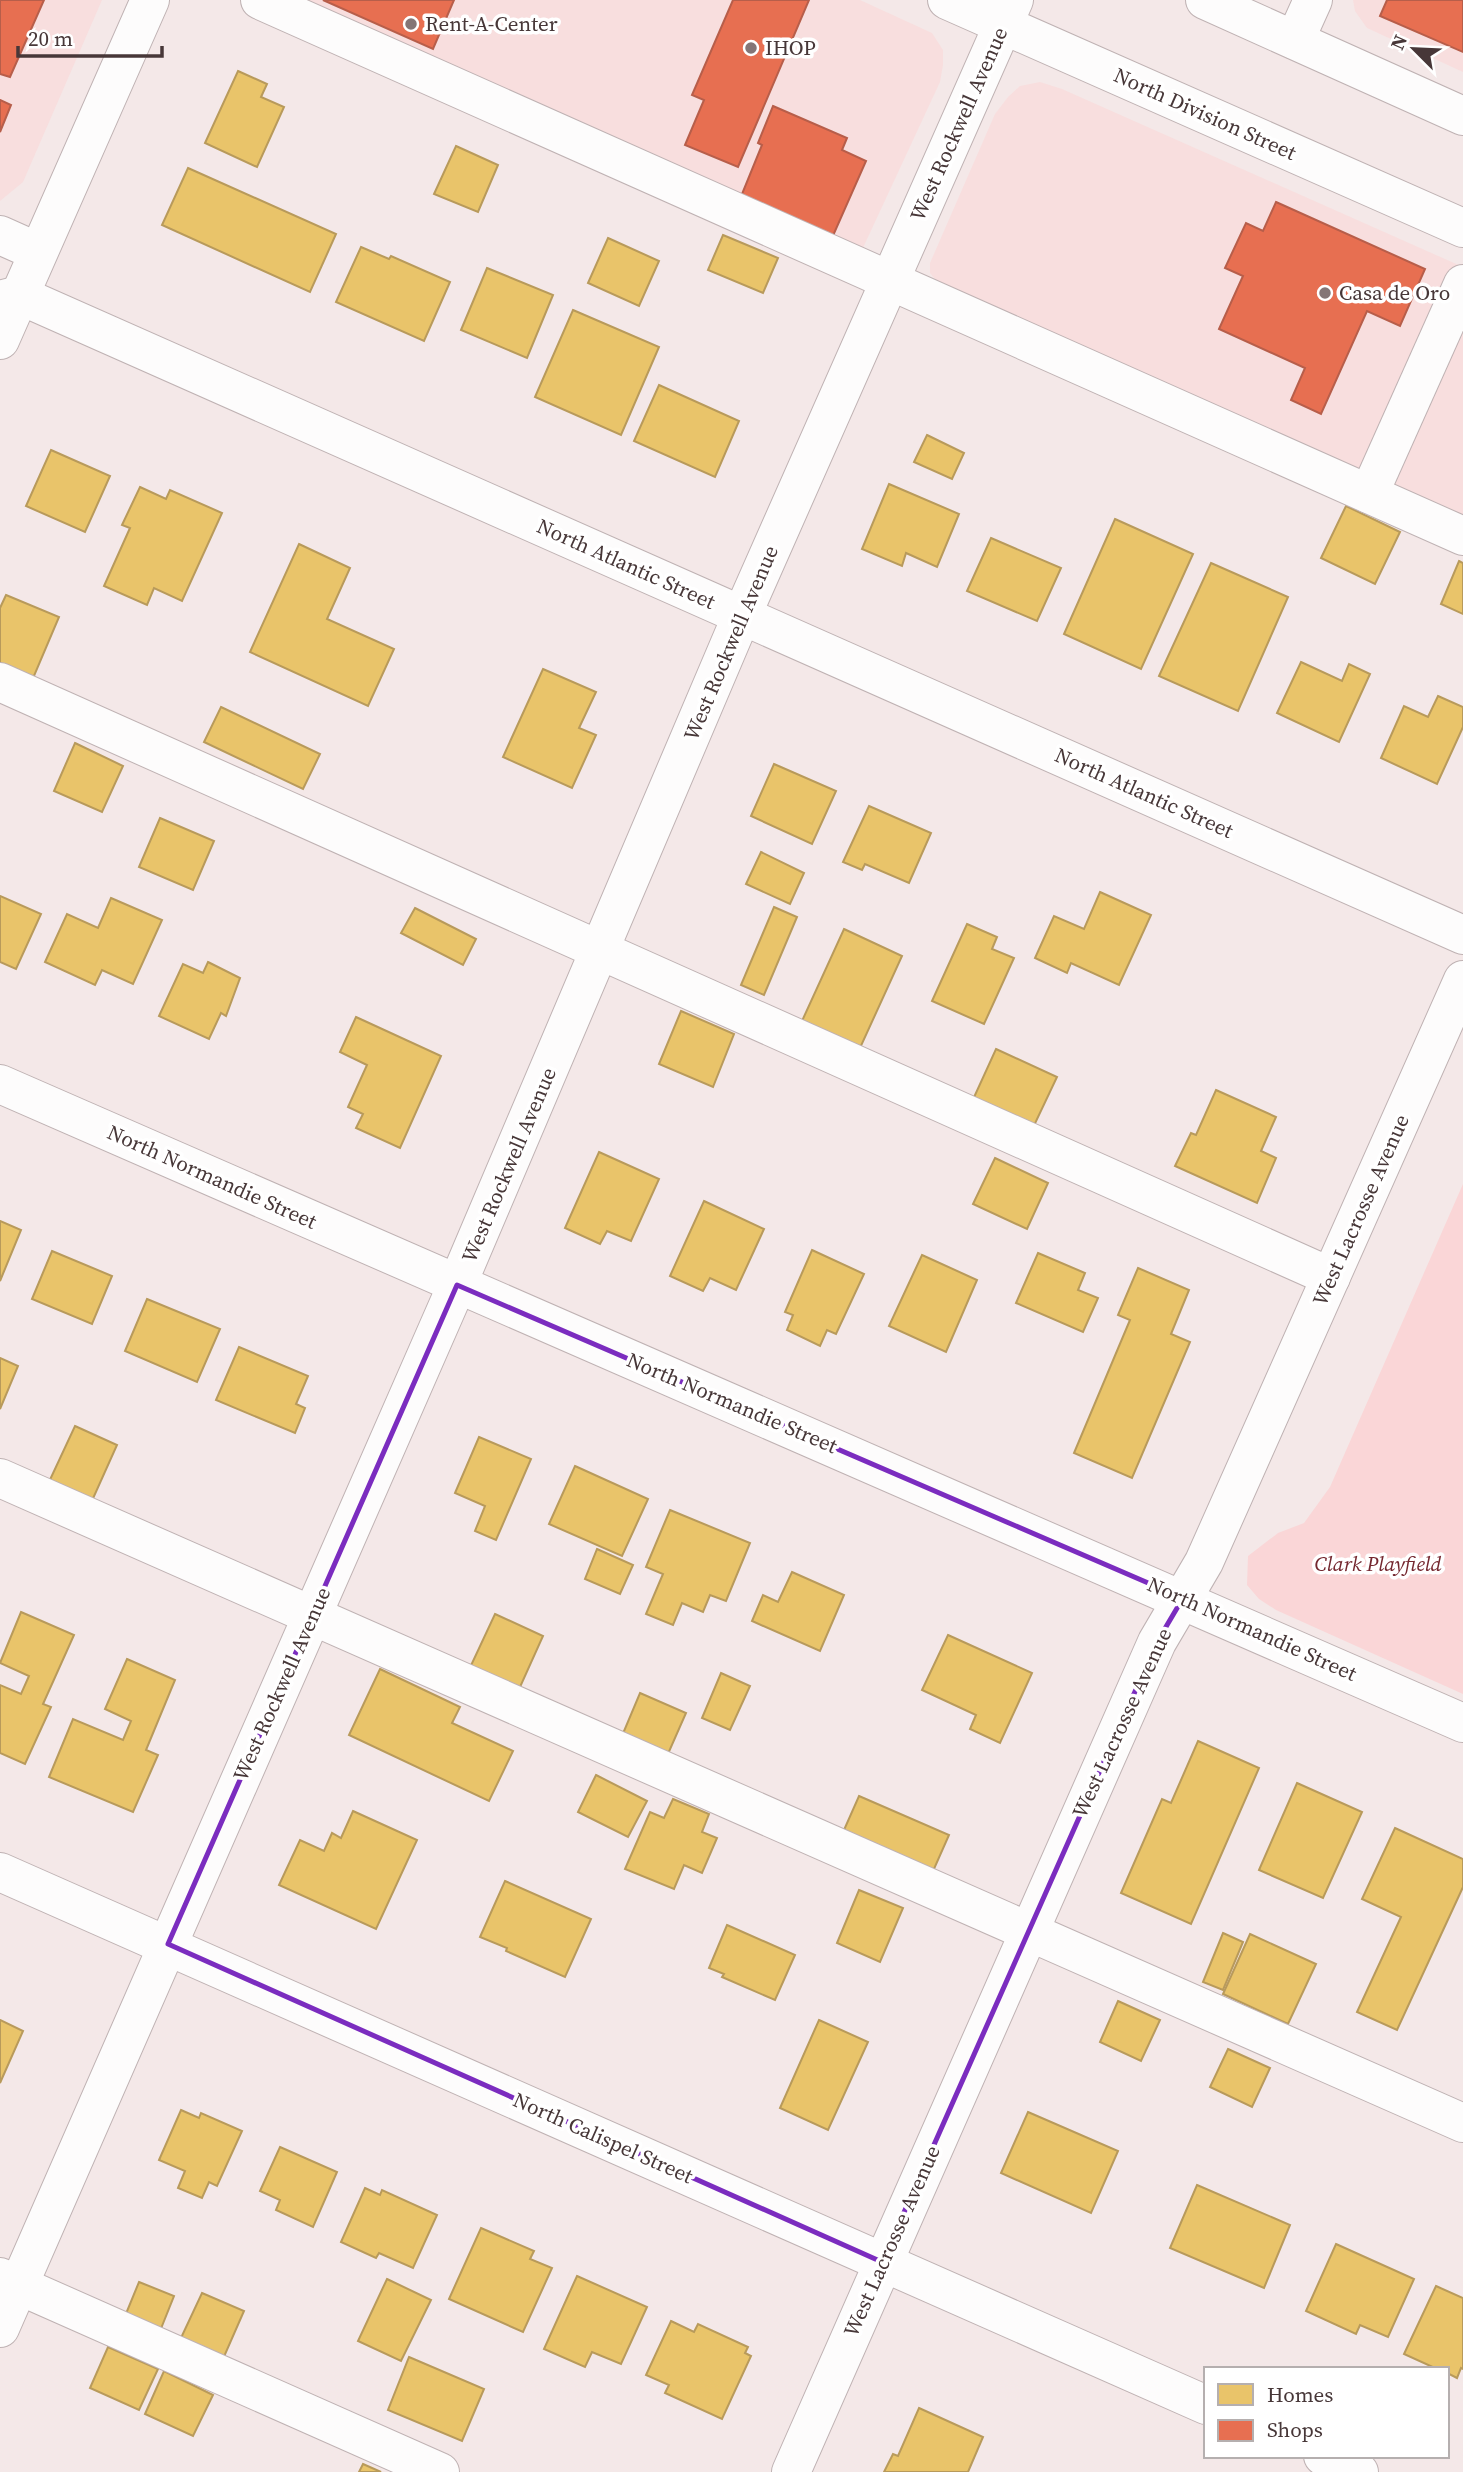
<svg xmlns="http://www.w3.org/2000/svg" width="1463" height="2472" font-family="'Source Serif 4',serif">
	<rect width="100%" height="100%" fill="#f4e8e8"/>
	<g fill="#f8dede">
		<path d="M0,0H102L23,182L0,201Z"/>
		<path d="M287,0H860L932,33L943,50V65L940,82L862,250Z"/>
		<path d="M1353,0H1463V72L1367,28L1355,11Z"/>
		<path d="M1040,82L1062,89L1463,267V526L947,290L934,278L930,273V263L995,114L1008,97L1020,86Z"/>
	</g>
	<path fill="#fad6d7" d="M1463,1184V1694L1276,1610L1259,1599L1247,1585L1248,1556L1278,1533L1304,1523L1330,1487Z"/>
	<g fill="#e9c46a" stroke="#b89a5b" stroke-width="2">
		<path d="M238,71L267,84L261,97L284,107L257,167L205,143Z"/>
		<path d="M456,146L498,165L478,212L434,194Z"/>
		<path d="M188,168L336,234L310,292L162,225Z"/>
		<path d="M723,235L778,258L763,293L708,270Z"/>
		<path d="M608,238L659,261L639,306L588,283Z"/>
		<path d="M361,247L389,259L391,256L450,282L424,341L336,302Z"/>
		<path d="M487,268L553,295L527,358L461,330Z"/>
		<path d="M573,310L659,347L621,435L535,397Z"/>
		<path d="M659,385L739,421L715,477L634,441Z"/>
		<path d="M927,435L964,453L952,479L914,462Z"/>
		<path d="M51,450L110,476L85,532L26,506Z"/>
		<path d="M889,484L959,514L937,567L906,553L902,566L862,549Z"/>
		<path d="M140,487L166,499L170,490L222,513L182,601L154,588L147,605L104,586L130,528L122,525Z"/>
		<path d="M1346,506L1400,532L1375,584L1321,558Z"/>
		<path d="M1115,519L1193,554L1141,669L1064,634Z"/>
		<path d="M991,538L1061,568L1037,621L967,591Z"/>
		<path d="M299,544L350,568L327,619L394,649L368,706L250,652Z"/>
		<path d="M1459,561L1463,563V614L1441,604Z"/>
		<path d="M1211,563L1288,597L1238,711L1159,676Z"/>
		<path d="M6,595L59,617L31,683L0,669V608Z"/>
		<path d="M1301,662L1342,681L1349,664L1370,674L1339,742L1277,713Z"/>
		<path d="M543,669L596,692L579,728L596,735L572,788L503,757Z"/>
		<path d="M1438,696L1463,707V727L1437,784L1381,758L1404,706L1428,717Z"/>
		<path d="M221,707L320,754L303,789L204,742Z"/>
		<path d="M75,743L123,766L102,812L54,791Z"/>
		<path d="M774,764L836,791L812,844L751,816Z"/>
		<path d="M869,806L931,833L909,883L865,864L862,870L843,862Z"/>
		<path d="M160,818L214,841L193,890L139,867Z"/>
		<path d="M761,852L804,873L790,904L746,884Z"/>
		<path d="M1100,892L1151,915L1119,985L1071,963L1067,973L1035,958L1054,916L1084,929Z"/>
		<path d="M0,896L41,914L16,969L0,962Z"/>
		<path d="M111,898L162,920L133,984L102,970L95,985L45,962L67,914L98,928Z"/>
		<path d="M774,907L797,917L764,995L741,985Z"/>
		<path d="M415,908L476,939L463,965L401,933Z"/>
		<path d="M967,924L997,937L992,949L1014,958L984,1024L932,1001Z"/>
		<path d="M844,929L902,956L860,1048L802,1021Z"/>
		<path d="M208,962L240,978L226,1016L221,1013L209,1039L159,1016L183,964L203,973Z"/>
		<path d="M681,1011L734,1034L713,1087L659,1064Z"/>
		<path d="M356,1017L441,1056L400,1148L356,1128L363,1114L348,1107L367,1065L340,1052Z"/>
		<path d="M996,1049L1057,1077L1030,1134L970,1106Z"/>
		<path d="M1216,1090L1276,1117L1261,1151L1276,1158L1257,1203L1175,1166L1191,1133L1196,1135Z"/>
		<path d="M599,1152L659,1179L631,1241L607,1231L600,1244L565,1228Z"/>
		<path d="M995,1158L1048,1183L1027,1229L973,1204Z"/>
		<path d="M704,1201L764,1229L736,1290L710,1278L703,1291L670,1276Z"/>
		<path d="M0,1221L21,1230L0,1281Z"/>
		<path d="M812,1250L864,1274L836,1334L827,1330L820,1346L787,1330L793,1315L785,1312Z"/>
		<path d="M52,1251L112,1276L92,1324L32,1299Z"/>
		<path d="M1038,1253L1085,1273L1078,1290L1098,1298L1083,1332L1016,1303Z"/>
		<path d="M922,1255L977,1280L946,1352L889,1326Z"/>
		<path d="M1138,1268L1189,1290L1171,1334L1190,1342L1132,1478L1074,1453L1130,1320L1118,1315Z"/>
		<path d="M147,1299L220,1329L197,1382L125,1351Z"/>
		<path d="M239,1347L308,1376L296,1404L305,1408L295,1433L216,1400Z"/>
		<path d="M0,1358L18,1366L0,1409Z"/>
		<path d="M75,1426L117,1445L91,1503L48,1484Z"/>
		<path d="M479,1437L531,1459L496,1540L475,1531L485,1506L455,1493Z"/>
		<path d="M575,1466L648,1499L622,1556L549,1524Z"/>
		<path d="M670,1510L750,1543L726,1601L710,1595L703,1612L682,1603L673,1625L646,1614L663,1574L646,1567Z"/>
		<path d="M597,1549L633,1565L620,1594L585,1579Z"/>
		<path d="M792,1572L844,1595L820,1651L752,1621L763,1595L778,1602Z"/>
		<path d="M21,1612L74,1635L43,1704L51,1707L25,1764L0,1753V1685L21,1694L29,1676L0,1663Z"/>
		<path d="M495,1614L543,1636L516,1696L467,1674Z"/>
		<path d="M948,1635L1032,1673L1000,1743L970,1729L976,1715L922,1690Z"/>
		<path d="M127,1659L175,1680L146,1750L158,1755L133,1812L49,1777L73,1719L123,1740L131,1721L105,1709Z"/>
		<path d="M380,1669L460,1707L452,1723L513,1751L489,1801L349,1735Z"/>
		<path d="M721,1673L750,1686L730,1730L702,1718Z"/>
		<path d="M640,1693L686,1713L664,1763L619,1743Z"/>
		<path d="M1198,1741L1259,1768L1191,1924L1121,1893L1162,1799L1171,1803Z"/>
		<path d="M596,1775L647,1801L628,1837L578,1812Z"/>
		<path d="M1297,1783L1362,1812L1323,1898L1259,1870Z"/>
		<path d="M859,1796L949,1835L930,1878L840,1839Z"/>
		<path d="M673,1799L709,1814L702,1832L717,1838L702,1873L684,1865L674,1889L625,1869L650,1812L664,1818Z"/>
		<path d="M353,1811L417,1840L376,1929L279,1885L300,1840L324,1851L332,1833L341,1838Z"/>
		<path d="M1395,1828L1463,1859V1887L1397,2030L1357,2012L1401,1917L1362,1899Z"/>
		<path d="M505,1881L591,1919L565,1977L506,1951L507,1948L480,1937Z"/>
		<path d="M859,1890L903,1908L880,1962L837,1943Z"/>
		<path d="M727,1925L795,1955L775,2000L722,1977L724,1974L709,1968Z"/>
		<path d="M1223,1933L1243,1942L1223,1990L1203,1982Z"/>
		<path d="M1250,1934L1316,1964L1288,2024L1223,1994Z"/>
		<path d="M1118,2001L1160,2020L1141,2061L1100,2042Z"/>
		<path d="M0,2020L23,2031L0,2083Z"/>
		<path d="M819,2020L868,2042L828,2130L780,2108Z"/>
		<path d="M1228,2049L1270,2068L1252,2107L1210,2087Z"/>
		<path d="M181,2110L199,2118L201,2113L242,2131L217,2186L209,2182L202,2198L178,2188L185,2171L159,2160Z"/>
		<path d="M1028,2112L1118,2151L1091,2213L1001,2173Z"/>
		<path d="M280,2147L337,2172L313,2227L276,2210L280,2200L260,2191Z"/>
		<path d="M1197,2185L1290,2225L1264,2288L1170,2248Z"/>
		<path d="M365,2188L380,2195L382,2190L437,2215L413,2268L379,2253L376,2258L341,2242Z"/>
		<path d="M481,2228L534,2251L530,2259L552,2268L523,2332L449,2299Z"/>
		<path d="M1336,2244L1414,2279L1388,2337L1360,2325L1356,2334L1306,2311Z"/>
		<path d="M577,2276L647,2307L621,2364L592,2352L585,2367L544,2349Z"/>
		<path d="M387,2279L431,2300L401,2361L358,2341Z"/>
		<path d="M139,2282L174,2296L158,2336L123,2321Z"/>
		<path d="M1436,2286L1463,2298V2369L1461,2368L1457,2378L1447,2373V2369H1437L1404,2354Z"/>
		<path d="M202,2293L244,2311L223,2359L180,2340Z"/>
		<path d="M671,2321L694,2332L698,2324L748,2347L745,2353L751,2356L722,2419L665,2393L669,2385L646,2375Z"/>
		<path d="M108,2347L158,2369L139,2410L90,2388Z"/>
		<path d="M409,2357L484,2389L462,2441L388,2410Z"/>
		<path d="M164,2371L213,2395L193,2436L145,2414Z"/>
		<path d="M919,2408L983,2437L968,2472H884L893,2454L898,2456Z"/>
		<path d="M363,2464L381,2472H359Z"/>
	</g>
	<g fill="#e76f51" stroke="#b75e4a" stroke-width="2">
		<path d="M0,0H44L10,77L0,74Z"/>
		<path d="M323,0H454L433,49Z"/>
		<path d="M733,0H809L738,167L685,145L704,100L692,95Z"/>
		<path d="M1387,0H1463V52L1380,16Z"/>
		<path d="M0,100L11,105L0,132Z"/>
		<path d="M773,106L847,138L842,150L866,161L832,238L740,199L762,145L758,143Z"/>
		<path d="M1276,202L1425,269L1400,326L1367,311L1321,414L1291,400L1305,368L1219,329L1243,276L1225,268L1246,223L1263,231Z"/>
	</g>
	<g fill="none" stroke-linecap="round" stroke-linejoin="round">
		<g stroke="#bfb2b3" stroke-width="40">
			<g id="minor">
				<path d="M260,0L1463,536"/>
				<path d="M1295,40L1313,0"/>
				<path d="M0,235L38,252"/>
				<path d="M0,300L19,295L1463,935"/>
				<path d="M0,340L150,0"/>
				<path d="M1369,494L1463,284"/>
				<path d="M0,682L1331,1277"/>
				<path d="M0,1084C487,1298 977,1506 1463,1723"/>
				<path d="M0,1478L1463,2123"/>
				<path d="M0,1872L1206,2405"/>
				<path d="M0,2277L440,2472"/>
				<path d="M0,2328L457,1285L742,615L1014,0"/>
				<path d="M1323,2456L1359,2472"/>
				<path d="M791,2472L1157,1642L1204,1562L1463,980"/>
			</g>
		</g>
		<g stroke="#bfb2b3" stroke-width="40">
			<g id="major">
				<path d="M947,0L1463,228"/>
				<path d="M1205,0L1463,116"/>
			</g>
		</g>
		<use href="#minor" stroke="#fdfcfc" stroke-width="38"/>
		<use href="#major" stroke="#fdfcfc" stroke-width="38"/>
	</g>
	<path fill="none" stroke="#7b2cbf" stroke-width="5" stroke-linejoin="round" d="M457,1285L1183,1598L1157,1642L882,2262L168,1944Z"/>
	<g fill="#847576" stroke="#fff" stroke-width="2.5">
		<circle cx="411" cy="24" r="7"/>
		<circle cx="751" cy="48" r="7"/>
		<circle cx="1325" cy="293" r="7"/>
	</g>
	<g text-anchor="middle" stroke-width="7" stroke-linejoin="round" paint-order="stroke">
		<g font-size="21" fill="#473738" stroke="#fff" text-anchor="start">
			<text x="425" y="31">Rent-A-Center</text>
			<text x="765" y="55">IHOP</text>
			<text x="1339" y="300">Casa de Oro</text>
		</g>
		<g font-size="21" fill="#473738" stroke="#fff">
			<text transform="translate(1205 114) rotate(24)" y="7">North Division Street</text>
			<text transform="translate(959 124) rotate(-66)" y="7">West Rockwell Avenue</text>
			<text transform="translate(626 564) rotate(24)" y="7">North Atlantic Street</text>
			<text transform="translate(731 643) rotate(-67)" y="7">West Rockwell Avenue</text>
			<text transform="translate(1144 793) rotate(24)" y="7">North Atlantic Street</text>
			<text transform="translate(509 1165) rotate(-67)" y="7">West Rockwell Avenue</text>
			<text transform="translate(212 1177) rotate(24)" y="7">North Normandie Street</text>
			<text transform="translate(1361 1210) rotate(-66)" y="7">West Lacrosse Avenue</text>
			<text transform="translate(732 1403) rotate(23)" y="7">North Normandie Street</text>
			<text transform="translate(1252 1629) rotate(24)" y="7">North Normandie Street</text>
			<text transform="translate(282 1684) rotate(-66)" y="7">West Rockwell Avenue</text>
			<text transform="translate(1122 1723) rotate(-65)" y="7">West Lacrosse Avenue</text>
			<text transform="translate(603 2138) rotate(24)" y="7">North Calispel Street</text>
			<text transform="translate(892 2241) rotate(-66)" y="7">West Lacrosse Avenue</text>
		</g>
		<g font-size="21" font-style="italic" fill="#74272f" stroke="#fff">
			<text x="1378" y="1571">Clark Playfield</text>
		</g>
	</g>
	<rect x="1204" y="2367" width="245" height="91" fill="#ffffff" stroke="#b5afaf" stroke-width="2"/>
	<rect x="1218" y="2384" width="35" height="21" fill="#e9c46a" stroke="#b5afaf" stroke-width="2"/>
	<text x="1267" y="2402" font-size="21" fill="#473738">Homes</text>
	<rect x="1218" y="2420" width="35" height="21" fill="#e76f51" stroke="#b5afaf" stroke-width="2"/>
	<text x="1267" y="2437" font-size="21" fill="#473738">Shops</text>
	<g transform="translate(1414 49) rotate(294)" stroke="#ffffff" stroke-width="5" paint-order="stroke">
	<path d="M0-5L12 26L0 18L-12 26Z" fill="#473738"/>
	<text y="-10" font-size="19" font-weight="bold" text-anchor="middle" fill="#473738">N</text>
	</g>
	<path d="M18 46v10h144v-10" fill="none" stroke="#473738" stroke-width="3.5"/>
	<text x="28" y="46" font-size="21" fill="#473738" stroke="#ffffff" stroke-width="5" paint-order="stroke">20 m</text>
</svg>
